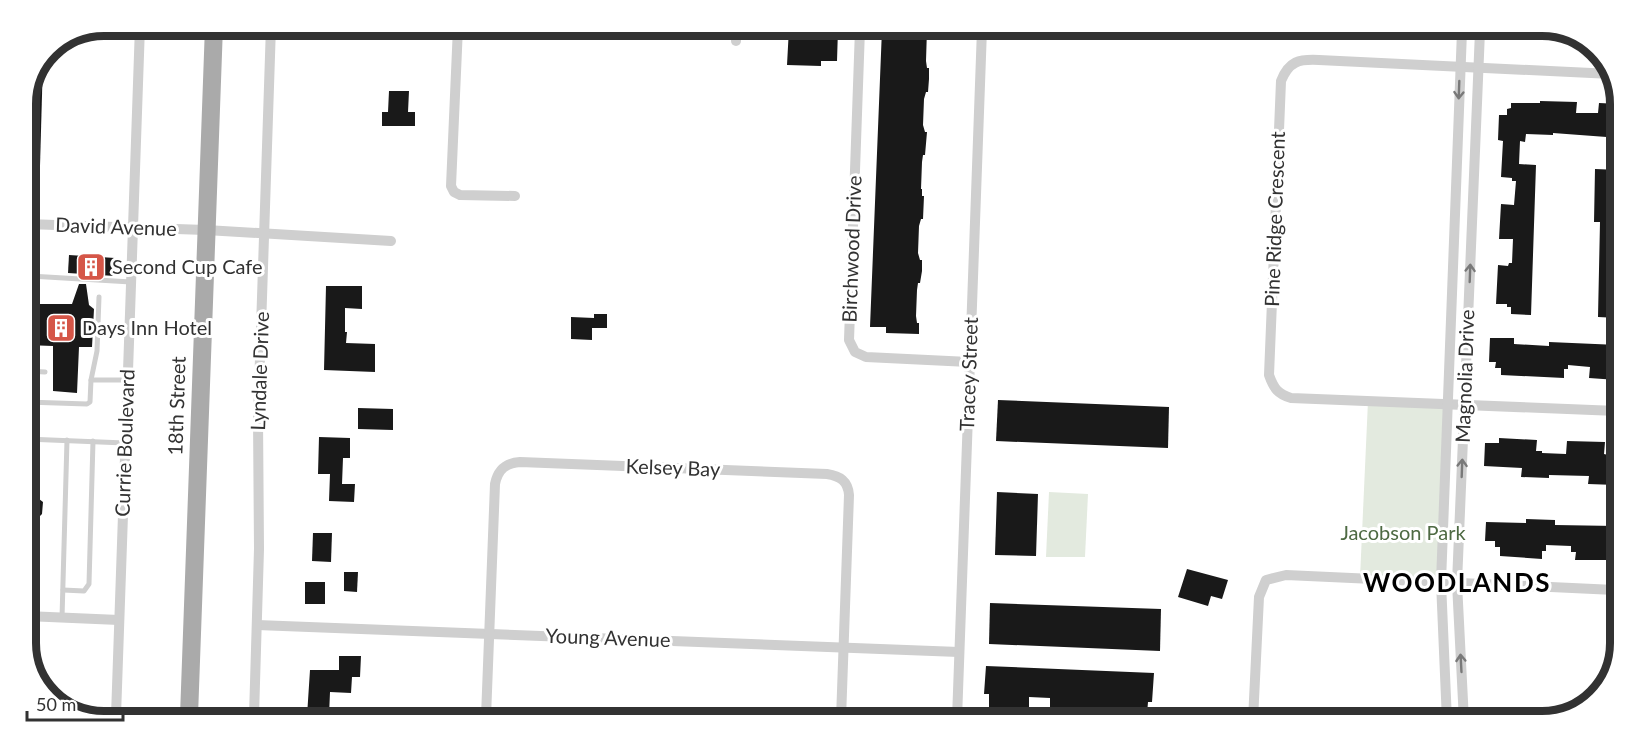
<svg xmlns="http://www.w3.org/2000/svg" width="1646" height="747" font-family="Lato,sans-serif">
	<rect width="100%" height="100%" fill="#fff"/>
	<g fill="#e3eadf">
		<path d="M1368,401L1448,405L1441,582L1360,578Z"/>
		<path d="M1049,492L1088,494L1085,557H1046Z"/>
	</g>
	<g fill="#191919">
		<path d="M789,28L838,29L837,61H821V66L787,65Z"/>
		<path d="M882,29H927L926,61L927,68H929V79L928,92H926L924,99L923,125L925,132H927L925,155H923L922,162L921,189H922V196H924L923,219H921L919,226L918,253L920,260H922V271L920,283H918L917,290L916,316L917,323H919V334L886,333V327H870Z"/>
		<path d="M43,60L39,201H26V99Z"/>
		<path d="M389,91H409L408,112H415V126H382V112H388Z"/>
		<path d="M1540,101L1577,102L1576,113H1598L1599,103L1620,104V138L1553,133V135L1526,134L1525,142L1520,141L1519,164L1536,165L1531,315L1511,314V307H1507V304H1496L1498,265L1508,266L1509,263H1512L1513,239H1499L1501,204L1514,205L1516,181H1512V178L1501,177L1503,141L1498,140L1499,115H1507V109L1511,108V103H1540Z"/>
		<path d="M1595,169L1620,170L1618,318L1598,317L1600,222H1594Z"/>
		<path d="M69,255L115,258V276L68,273Z"/>
		<path d="M79,284H86L89,305L94,309L92,347H79L77,393L53,391V346L26,345V304H72Z"/>
		<path d="M326,286H362V309L345,308V332H347L346,343L375,344V372L324,370Z"/>
		<path d="M594,314H607V328H592V340L571,339V317L594,318Z"/>
		<path d="M1490,338H1514V344L1549,346V342L1618,345L1617,380L1589,378L1590,367L1568,365V369H1564V378L1501,375V368H1495L1496,362H1489Z"/>
		<path d="M998,400L1169,407L1168,448L996,441Z"/>
		<path d="M358,408L393,409V430L358,429Z"/>
		<path d="M319,437L350,438V458H343L342,484H355L354,502L329,501L330,474H318Z"/>
		<path d="M1499,438L1537,440L1536,451H1542V453L1566,454L1567,441L1605,442L1604,454L1617,457L1616,485L1588,484L1589,476L1549,475V478L1521,477L1522,468L1484,466L1485,443H1499Z"/>
		<path d="M26,456L40,472L39,499L43,502L42,514L40,516L38,590L26,589Z"/>
		<path d="M997,492L1038,494L1036,556L995,555Z"/>
		<path d="M1526,519L1555,520V525L1616,526V560H1575L1576,552H1571V546L1546,545V551H1542V559L1500,556V547H1495V541H1485L1486,522L1526,523Z"/>
		<path d="M313,533H332L331,562L312,561Z"/>
		<path d="M1187,569L1228,580L1222,599L1211,596L1208,606L1178,597Z"/>
		<path d="M344,572H358L357,592L344,591Z"/>
		<rect x="305" y="582" width="20" height="22"/>
		<path d="M990,603L1161,609L1160,651L989,644Z"/>
		<path d="M339,656H361L360,677H352L351,693L330,692L329,716H307L310,670H339Z"/>
		<path d="M986,666L1154,673L1152,702H1148L1147,714L1050,710V698L1029,697V709L989,707V694H984Z"/>
	</g>
	<g fill="none" stroke-linecap="round" stroke-linejoin="round">
		<g stroke="#cfcfcf" stroke-width="5">
			<path d="M26,274L30,276L131,282"/>
			<path d="M26,373L27,371L45,372"/>
			<path d="M91,380L97,351L99,297"/>
			<path d="M26,402L87,404L90,402L91,380H128"/>
			<path d="M26,439L125,443"/>
			<path d="M63,590L84,591L89,584L93,441"/>
			<path d="M62,618L67,440"/>
		</g>
		<g stroke="#cfcfcf" stroke-width="10">
			<path d="M458,27L451,186L454,192L460,195L515,196"/>
			<path d="M860,29L849,340L855,352L866,357L969,362"/>
			<path d="M736,41V28"/>
			<path d="M1612,74L1319,60C1299,59 1289,61 1281,81L1269,375C1274,389 1278,394 1291,398L1617,411"/>
			<path d="M26,224L206,230L391,241"/>
			<path d="M26,616L119,620"/>
			<path d="M257,625L959,652"/>
			<path d="M116,716L140,26"/>
			<path d="M254,716L259,549L258,418L271,26"/>
			<path d="M486,717L495,484C498,469 506,463 520,462L827,474C840,476 848,481 849,495L841,719"/>
			<path d="M957,719L982,29"/>
			<path d="M1253,720L1259,597L1266,580L1286,575L1615,590"/>
			<path d="M1447,721L1441,582L1462,31"/>
			<path d="M1464,721L1457,583L1480,31"/>
		</g>
		<path stroke="#aaa" stroke-width="18" d="M189,716L214,26"/>
	</g>
	<defs><path id="oneway-shaft" d="M-6 0H5M1.5-3L5.5 0L1.5 3" fill="none" stroke-width="1.6" stroke-linecap="round" stroke-linejoin="round" transform="scale(1.5)"/></defs>
	<g stroke="#797979">
		<use href="#oneway-shaft" transform="translate(1459 90) rotate(92)"/>
		<use href="#oneway-shaft" transform="translate(1470 273) rotate(-88)"/>
		<use href="#oneway-shaft" transform="translate(1462 468) rotate(-88)"/>
		<use href="#oneway-shaft" transform="translate(1461 663) rotate(-93)"/>
	</g>
	<defs>
		<g id="building-square" transform="scale(1.5)"><rect x="-9" y="-9" width="18" height="18" rx="4" fill="#d55648" stroke="#fff"/><path d="M-4-6H4V6H1V3H-1V6H-4ZM-2.5-4.3h1.7v1.8h-1.7ZM.8-4.3h1.7v1.8H.8ZM-2.5-1h1.7V.8h-1.7ZM.8-1h1.7V.8H.8Z" fill="#fff"/></g>
	</defs>
	<g fill-rule="evenodd">
		<use href="#building-square" x="91" y="267"/>
		<use href="#building-square" x="61" y="328"/>
	</g>
	<g text-anchor="middle" stroke-width="6" stroke-linejoin="round" paint-order="stroke">
		<g font-size="20" fill="#323232" stroke="#fff">
			<text transform="translate(1275 219) rotate(-88)" y="7">Pine Ridge Crescent</text>
			<text transform="translate(116 227) rotate(2)" y="7">David Avenue</text>
			<text transform="translate(852 249) rotate(-88)" y="7">Birchwood Drive</text>
			<text transform="translate(260 371) rotate(-88)" y="7">Lyndale Drive</text>
			<text transform="translate(969 374) rotate(-88)" y="7">Tracey Street</text>
			<text transform="translate(1465 376) rotate(-88)" y="7">Magnolia Drive</text>
			<text transform="translate(177 406) rotate(-88)" y="7">18th Street</text>
			<text transform="translate(125 443) rotate(-88)" y="7">Currie Boulevard</text>
			<text transform="translate(673 468) rotate(2)" y="7">Kelsey Bay</text>
			<text transform="translate(608 638) rotate(2)" y="7">Young Avenue</text>
		</g>
		<g font-size="20" fill="#323232" stroke="#fff" text-anchor="start">
			<text x="112" y="274">Second Cup Cafe</text>
			<text x="82" y="335">Days Inn Hotel</text>
		</g>
		<g font-size="20" fill="#4e6a43" stroke="#fff">
			<text x="1403" y="540">Jacobson Park</text>
		</g>
		<g font-size="26" font-weight="bold" letter-spacing="1.5" fill="#000" stroke="#fff">
			<text x="1457" y="592">WOODLANDS</text>
		</g>
	</g>
	<path d="M0 0H1646V747H0ZM104 36H1542A68 68 0 0 1 1610 104V643A68 68 0 0 1 1542 711H104A68 68 0 0 1 36 643V104A68 68 0 0 1 104 36Z" fill="#fff" fill-rule="evenodd"/>
	<path fill="none" stroke="#323232" stroke-width="8" d="M104 36H1542A68 68 0 0 1 1610 104V643A68 68 0 0 1 1542 711H104A68 68 0 0 1 36 643V104A68 68 0 0 1 104 36Z"/>
	<path d="M27 711v9h96v-9" fill="none" stroke="#323232" stroke-width="3"/>
	<text x="36" y="711" font-size="18" fill="#323232" stroke="#ffffff" stroke-width="4.5" paint-order="stroke">50 m</text>
</svg>
